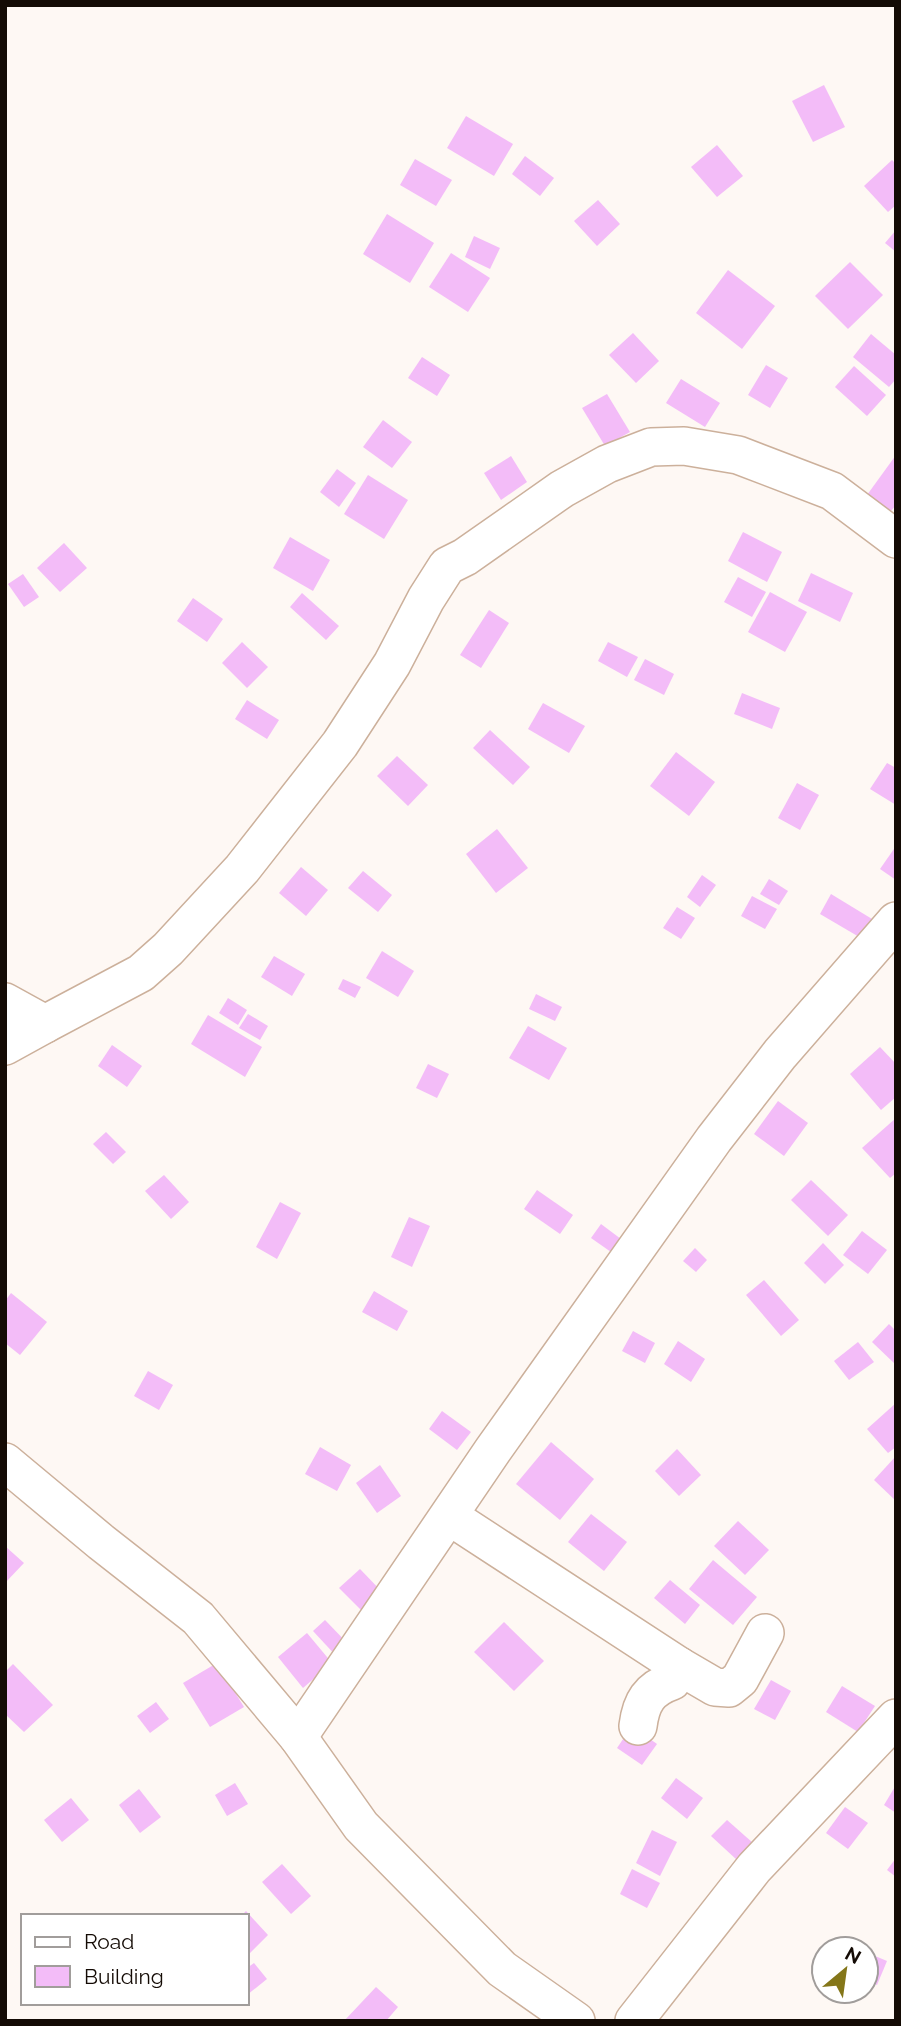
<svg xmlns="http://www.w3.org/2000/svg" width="901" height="2026" font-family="Raleway,sans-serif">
	<rect width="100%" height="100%" fill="#fef8f4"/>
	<g fill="#f3bcf8">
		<path d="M824,85L845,127L813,142L792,101Z"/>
		<path d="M466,116L513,144L494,176L447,148Z"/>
		<path d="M717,145L743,176L717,197L691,167Z"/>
		<path d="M525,156L554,178L540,196L512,174Z"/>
		<path d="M415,159L452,180L436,206L400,185Z"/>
		<path d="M892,160L896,164V205L888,212L864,186Z"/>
		<path d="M598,200L620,224L597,246L574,221Z"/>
		<path d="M387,214L434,243L410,283L363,254Z"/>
		<path d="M896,230V252L885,243Z"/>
		<path d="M474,236L500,248L490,269L465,257Z"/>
		<path d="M451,253L490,278L468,312L429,287Z"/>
		<path d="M850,262L883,295L848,329L815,296Z"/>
		<path d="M728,270L775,306L742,349L696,313Z"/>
		<path d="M633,333L659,361L636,383L609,355Z"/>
		<path d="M871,334L896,355V379L889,387L853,357Z"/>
		<path d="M422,357L450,375L437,396L408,378Z"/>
		<path d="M766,365L788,378L770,408L748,395Z"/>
		<path d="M854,366L886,395L867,416L835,387Z"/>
		<path d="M681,379L720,403L705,427L666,403Z"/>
		<path d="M607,394L630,432L605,446L582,408Z"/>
		<path d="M383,420L412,442L392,468L363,447Z"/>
		<path d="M896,455V505L891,511L867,495Z"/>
		<path d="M511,456L527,482L501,500L484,473Z"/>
		<path d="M337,469L356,483L339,507L320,492Z"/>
		<path d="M368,475L408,500L384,539L344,514Z"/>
		<path d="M743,532L782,552L767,582L728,561Z"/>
		<path d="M290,537L330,560L313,591L273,568Z"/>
		<path d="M64,543L87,568L60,592L37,568Z"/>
		<path d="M811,573L853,593L840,622L798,601Z"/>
		<path d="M23,574L39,597L24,607L8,584Z"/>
		<path d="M738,577L766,592L752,617L724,602Z"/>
		<path d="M770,592L807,612L785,652L748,632Z"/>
		<path d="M302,593L339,626L326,640L290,607Z"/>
		<path d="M193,598L223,619L207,642L177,621Z"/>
		<path d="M489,610L509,623L481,668L460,655Z"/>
		<path d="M242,642L268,667L247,688L222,663Z"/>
		<path d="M608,642L638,657L627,677L598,661Z"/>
		<path d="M645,659L674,674L664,695L634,680Z"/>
		<path d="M742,693L780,708L772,729L734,714Z"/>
		<path d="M247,700L279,720L267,739L235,719Z"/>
		<path d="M543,703L585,726L569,753L528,729Z"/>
		<path d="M490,730L530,767L513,785L473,748Z"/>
		<path d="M676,752L715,782L689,816L650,786Z"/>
		<path d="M397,756L428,785L408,806L377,776Z"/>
		<path d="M887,763L896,768V805L870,789Z"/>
		<path d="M797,783L819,795L800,830L778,818Z"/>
		<path d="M497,829L528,868L496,893L466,854Z"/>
		<path d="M896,846V880L880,869Z"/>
		<path d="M301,867L328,890L306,916L279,893Z"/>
		<path d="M363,871L392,895L378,912L348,888Z"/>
		<path d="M702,875L716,885L700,907L687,897Z"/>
		<path d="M769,879L788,891L779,905L760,894Z"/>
		<path d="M831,894L877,922L866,941L820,914Z"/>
		<path d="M752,896L777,909L765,929L741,916Z"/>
		<path d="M677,907L695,918L681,939L663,928Z"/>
		<path d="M382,951L414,971L398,997L366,978Z"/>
		<path d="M274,956L305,974L292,996L261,977Z"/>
		<path d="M343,979L361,987L355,998L338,989Z"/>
		<path d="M536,994L562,1007L555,1021L529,1009Z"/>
		<path d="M228,998L247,1010L238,1025L219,1013Z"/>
		<path d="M248,1014L268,1026L260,1040L239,1028Z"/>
		<path d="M208,1015L262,1047L245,1077L191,1044Z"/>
		<path d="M528,1026L567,1048L549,1080L509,1058Z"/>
		<path d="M112,1045L142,1066L127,1087L98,1066Z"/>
		<path d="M880,1047L896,1064V1097L881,1110L850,1074Z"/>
		<path d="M428,1064L449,1074L437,1098L416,1088Z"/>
		<path d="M778,1101L808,1123L784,1156L754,1134Z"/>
		<path d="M896,1118V1173L890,1178L862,1148Z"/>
		<path d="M106,1132L126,1152L113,1164L93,1144Z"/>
		<path d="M164,1175L189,1202L171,1219L145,1191Z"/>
		<path d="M811,1180L848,1215L828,1236L791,1200Z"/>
		<path d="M537,1190L573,1215L560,1234L524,1209Z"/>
		<path d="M280,1202L301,1213L277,1259L256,1247Z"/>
		<path d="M409,1217L430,1226L412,1267L391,1257Z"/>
		<path d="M601,1224L621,1239L611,1252L591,1238Z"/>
		<path d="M862,1231L887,1250L868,1274L843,1255Z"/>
		<path d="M823,1243L844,1265L825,1284L804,1263Z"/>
		<path d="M695,1248L707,1260L696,1272L683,1261Z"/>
		<path d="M764,1280L799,1320L781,1336L746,1295Z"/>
		<path d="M374,1291L408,1311L397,1331L362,1312Z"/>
		<path d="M11,1293L47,1322L20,1355L5,1343V1301Z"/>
		<path d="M889,1324L896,1331V1365L872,1342Z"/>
		<path d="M633,1331L655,1343L645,1363L622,1351Z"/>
		<path d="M678,1341L705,1359L691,1382L664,1364Z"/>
		<path d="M858,1342L874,1362L849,1380L834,1361Z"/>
		<path d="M148,1371L173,1385L159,1410L134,1396Z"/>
		<path d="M896,1403V1447L888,1453L867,1429Z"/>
		<path d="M442,1411L471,1432L457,1450L429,1429Z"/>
		<path d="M551,1442L594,1479L560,1520L516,1484Z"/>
		<path d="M320,1447L351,1465L337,1491L305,1474Z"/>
		<path d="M677,1449L701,1475L679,1496L655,1471Z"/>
		<path d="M896,1456V1501L874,1480Z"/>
		<path d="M380,1465L401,1496L377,1513L356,1483Z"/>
		<path d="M591,1514L627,1542L604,1571L568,1542Z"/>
		<path d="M738,1521L769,1550L745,1575L714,1546Z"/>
		<path d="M5,1546L24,1563L5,1583Z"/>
		<path d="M713,1560L757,1597L733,1625L689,1589Z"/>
		<path d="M360,1569L384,1594L364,1613L339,1588Z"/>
		<path d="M670,1580L700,1605L685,1624L654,1598Z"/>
		<path d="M325,1620L351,1647L339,1659L313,1631Z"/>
		<path d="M504,1622L544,1661L514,1691L474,1652Z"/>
		<path d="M307,1633L332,1663L303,1688L278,1657Z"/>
		<path d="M217,1663L244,1707L210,1727L183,1683Z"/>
		<path d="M13,1664L53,1705L24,1732L5,1714V1672Z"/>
		<path d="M771,1680L791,1691L775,1720L754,1709Z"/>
		<path d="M842,1686L875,1706L858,1732L826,1712Z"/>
		<path d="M156,1702L169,1719L150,1733L137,1716Z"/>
		<path d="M632,1726L657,1744L642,1765L617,1748Z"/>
		<path d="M676,1778L703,1798L687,1819L661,1798Z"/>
		<path d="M235,1783L248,1804L227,1816L215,1795Z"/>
		<path d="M896,1785V1813L884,1805Z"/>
		<path d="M139,1789L161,1817L140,1833L119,1805Z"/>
		<path d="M71,1798L89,1820L62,1842L44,1820Z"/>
		<path d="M845,1807L868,1823L848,1849L826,1833Z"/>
		<path d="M727,1820L753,1843L737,1860L711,1836Z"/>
		<path d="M652,1830L677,1842L660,1876L636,1863Z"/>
		<path d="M896,1858V1877L887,1870Z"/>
		<path d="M282,1864L311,1896L291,1914L262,1882Z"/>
		<path d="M632,1869L660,1883L647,1908L620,1894Z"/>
		<path d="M246,1911L268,1935L247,1956V1916H241Z"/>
		<path d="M868,1953L887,1961L877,1985L866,1980V1957Z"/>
		<path d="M254,1963L267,1979L247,1995V1968Z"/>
		<path d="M376,1987L398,2007L386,2021H344Z"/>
	</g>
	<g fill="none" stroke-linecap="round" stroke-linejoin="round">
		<g stroke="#ccb09b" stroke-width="40">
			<g id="minor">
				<path d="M5,1002L45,1024L141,973L168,949L242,869L340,744L392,664L426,599L447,566L465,557L562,489L607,464L651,447L684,446L738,455L832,491L896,539"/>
				<path d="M5,1046L45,1024"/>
				<path d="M5,1462L101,1542L198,1618L298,1737L361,1826L502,1969L576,2021"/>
				<path d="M449,1516L679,1666L672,1681C649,1689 641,1702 638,1726"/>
				<path d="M679,1666L715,1687L729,1688L740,1679L765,1633"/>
				<path d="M298,1737L493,1450L714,1139L780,1054L896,921"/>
				<path d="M634,2021L754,1868L896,1718"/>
			</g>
		</g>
		<use href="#minor" stroke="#fff" stroke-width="37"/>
	</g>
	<rect width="901" height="2026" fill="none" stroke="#140b05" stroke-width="14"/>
	<rect x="21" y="1914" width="228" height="91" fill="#ffffff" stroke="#a19d9b" stroke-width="2"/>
	<rect x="35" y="1937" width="35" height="10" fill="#ffffff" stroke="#a19d9b" stroke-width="2"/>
	<text x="84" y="1949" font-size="21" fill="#140b05">Road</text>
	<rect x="35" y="1966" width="35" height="21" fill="#f3bcf8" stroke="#a19d9b" stroke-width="2"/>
	<text x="84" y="1984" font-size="21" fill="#140b05">Building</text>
	<g transform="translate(845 1970) rotate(29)"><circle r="33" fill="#ffffff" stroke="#a19d9b" stroke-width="2"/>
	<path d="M0-5L12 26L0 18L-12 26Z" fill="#847619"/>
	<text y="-10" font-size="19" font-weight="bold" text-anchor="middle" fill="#140b05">N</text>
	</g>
</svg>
